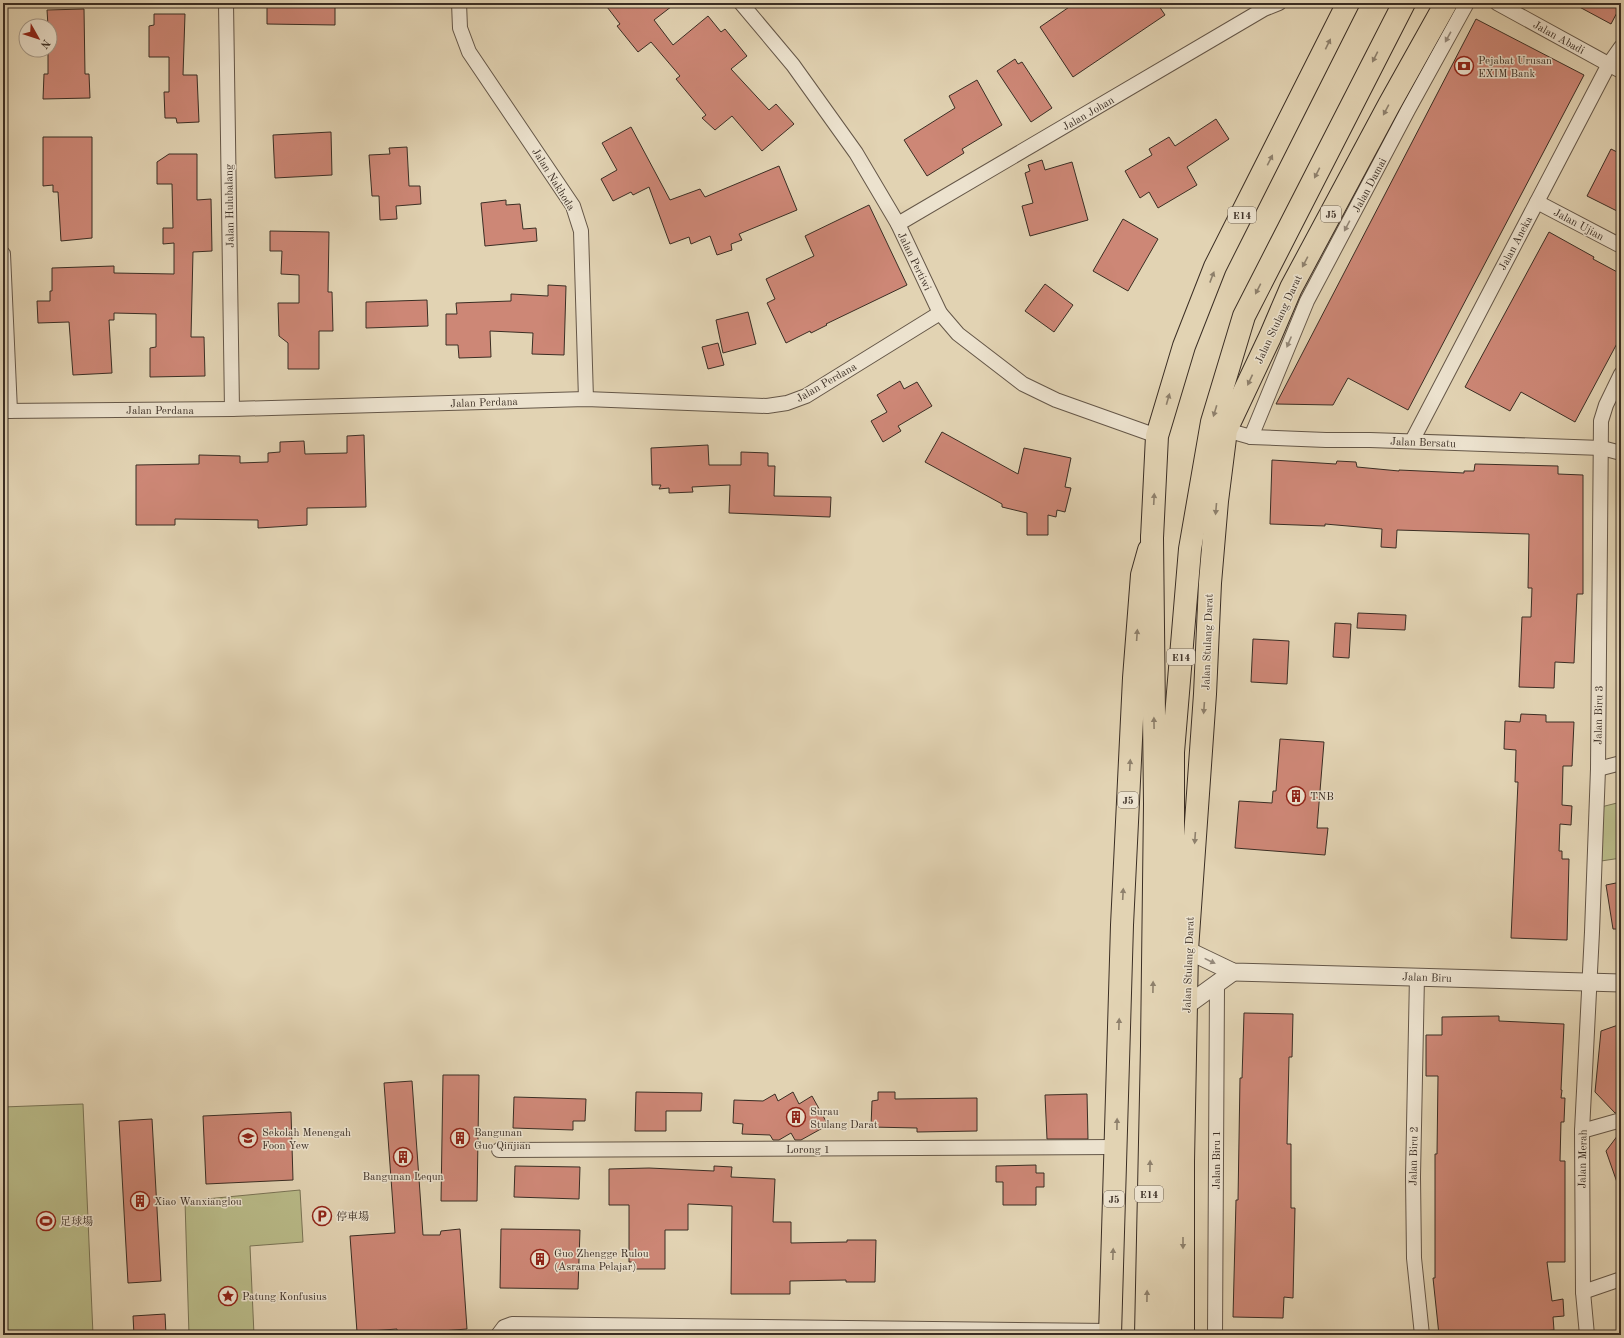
<svg xmlns="http://www.w3.org/2000/svg" width="1624" height="1338" font-family="'Old Standard TT','Noto Serif SC',serif">
	<rect width="100%" height="100%" fill="#e2d3b3"/>
	<filter id="stains"><feTurbulence type="fractalNoise" baseFrequency=".005" numOctaves="4"/><feColorMatrix values="0 0 0 0 .2 0 0 0 0 .09 0 0 0 0 .02 0 0 0 .5 -.17"/></filter>
	<radialGradient id="worn" r=".72"><stop offset=".6" stop-color="#630" stop-opacity="0"/><stop offset="1" stop-color="#630" stop-opacity=".3"/></radialGradient>
	<g fill="#b9bb89" stroke="#7a7456">
		<path d="M1621,802V858L1601,861V807Z"/>
		<path d="M83,1104L93,1335H3V1107Z"/>
		<path d="M300,1190L303,1242L250,1246L254,1335H189L185,1201Z"/>
	</g>
	<g fill="#cd8776" stroke="#3b2e24">
		<path d="M267,3H335V25L267,24Z"/>
		<path d="M604,3H676L654,20L673,45L708,16L721,32L725,29L747,56L731,69L769,110L776,104L794,124L762,151L732,116L715,130L702,118L706,115L676,79L680,76L651,42L638,52L617,26L620,24Z"/>
		<path d="M1075,3H1157L1165,15L1073,77L1040,27Z"/>
		<path d="M1572,3H1621V5L1611,24Z"/>
		<path d="M84,9L85,74H89L90,98L43,99L44,74H48V50H50V26H48L47,10Z"/>
		<path d="M154,14H185L183,75H197L199,122L177,123L176,118H165L164,92H169V57H149V26L154,25Z"/>
		<path d="M1476,19L1584,75L1408,410L1348,378L1333,405L1276,404Z"/>
		<path d="M1015,59L1018,64L1022,62L1052,108L1031,122L997,71Z"/>
		<path d="M977,80L1002,125L962,149L964,153L927,176L904,140L955,108L949,96Z"/>
		<path d="M1216,119L1229,139L1187,167L1197,185L1158,208L1149,192L1140,198L1125,171L1152,155L1149,149L1169,137L1175,146Z"/>
		<path d="M631,127L670,200L700,189L705,197L779,166L797,210L739,234L742,240L731,244L732,250L717,255L710,236L691,244L689,237L670,244L649,187L633,195L631,192L613,201L601,179L617,170L602,143Z"/>
		<path d="M331,132L332,175L275,178L273,135Z"/>
		<path d="M43,137H92V238L61,241L58,192H53V185L43,186Z"/>
		<path d="M407,147L409,186H420L421,204L396,206L397,219L380,220L379,196H372L369,155L390,154L389,148Z"/>
		<path d="M1611,149L1621,154V213L1587,196Z"/>
		<path d="M169,154H197V200L211,199L212,251L193,252L191,337H204L205,376L150,377V348L156,347V314L114,313V320H109L112,373L73,375L69,322L38,323L37,301H50V291H52V268L114,266V273L174,274V243L163,244V228H173L172,184H157V162Z"/>
		<path d="M1042,160L1045,170L1072,162L1088,220L1030,236L1022,206L1033,203L1025,173L1030,171L1028,165Z"/>
		<path d="M506,200V205L520,204L523,229L536,228L537,241L485,246L481,203Z"/>
		<path d="M869,205L907,285L826,324L827,325L811,333L810,331L786,343L767,303L775,299L766,279L814,256L805,236Z"/>
		<path d="M1123,219L1158,239L1128,291L1093,271Z"/>
		<path d="M270,231L329,232L328,292H332L333,331H319V369H288V343L279,336L278,303H299V275L281,274L282,251H270Z"/>
		<path d="M1549,232L1594,257L1593,259L1621,274V336L1575,422L1521,392L1510,411L1465,387Z"/>
		<path d="M1045,284L1073,305L1054,332L1025,311Z"/>
		<path d="M548,285L566,286L564,355L532,354L533,333L490,331L491,357L459,358L458,345H446V314H457L456,303L511,301V294L548,296Z"/>
		<path d="M427,300L428,326L366,328V302Z"/>
		<path d="M748,312L756,344L723,353L716,320Z"/>
		<path d="M718,343L724,365L708,369L702,347Z"/>
		<path d="M900,381L904,389L917,382L932,406L898,426L901,431L883,442L871,421L887,412L877,395Z"/>
		<path d="M942,432L1018,474L1024,448L1071,458L1065,487L1071,488L1065,512L1057,510L1056,517L1048,515V535H1027V513L1002,507V504L925,462Z"/>
		<path d="M364,435L366,507L307,508V525L258,528V520L175,519V525H136V465L199,464V455L240,456V463L268,462V453L280,452V442L304,441L305,454L347,453V436Z"/>
		<path d="M708,445L709,465H741V452L768,453V466H775L774,496L831,497L830,517L729,513L730,485L692,487L693,492L669,493V488L659,489L661,485H652L651,448Z"/>
		<path d="M1272,460L1336,464L1337,461L1356,462L1357,467L1399,471V470L1464,473V471H1474L1475,464L1558,466V474L1583,475V594H1577L1574,663L1555,662L1554,688L1519,687L1522,617H1531L1532,588H1528L1529,534L1397,530L1396,548L1381,547L1382,529L1325,524V526L1270,524Z"/>
		<path d="M1358,613L1406,615L1405,630L1357,628Z"/>
		<path d="M1335,623L1351,624L1349,658L1333,657Z"/>
		<path d="M1253,639L1289,641L1287,684L1251,682Z"/>
		<path d="M1521,714L1546,715V722H1574L1572,766H1563L1562,805L1572,806L1571,825L1560,824L1559,851H1562V859H1569L1567,940L1511,938L1518,782H1515L1516,750L1504,749L1505,721L1520,722Z"/>
		<path d="M1280,739L1324,742L1317,828H1328L1325,855L1235,848L1239,801L1272,803L1273,791H1276Z"/>
		<path d="M1621,882V929H1613L1606,885Z"/>
		<path d="M1244,1013L1293,1014L1292,1057H1289L1287,1144H1291V1208H1295L1293,1298L1284,1297L1283,1318L1233,1317L1236,1200H1238L1240,1078H1242Z"/>
		<path d="M1499,1016V1021L1564,1024L1561,1090H1562L1561,1098H1565L1564,1122H1561L1560,1161H1565V1262H1547L1552,1301L1563,1299L1564,1316L1553,1317L1554,1330L1503,1335H1439L1433,1278H1435V1154H1437L1438,1076H1426V1035H1442V1017Z"/>
		<path d="M1621,1024V1112L1615,1113L1595,1092L1601,1031Z"/>
		<path d="M443,1075H479L477,1201H441Z"/>
		<path d="M412,1081L423,1235H440L441,1231L460,1229L467,1329L429,1332V1335H397V1329L357,1332L350,1236L395,1233L384,1083Z"/>
		<path d="M636,1092L702,1093L701,1111H666V1131H635Z"/>
		<path d="M793,1092L799,1104L812,1096L828,1125L801,1140H795L791,1133L779,1140H773L770,1135L742,1134L743,1124L733,1123L734,1100L763,1101L775,1094L778,1101Z"/>
		<path d="M878,1092H895V1099L977,1098V1131L917,1132V1128L871,1127L872,1101L878,1100Z"/>
		<path d="M1087,1094L1088,1139H1047L1045,1095Z"/>
		<path d="M514,1097L586,1099L585,1121H573V1130L513,1128Z"/>
		<path d="M291,1112L293,1180L206,1184L203,1116Z"/>
		<path d="M152,1119L161,1281L128,1283L119,1121Z"/>
		<path d="M1621,1131V1188H1619L1606,1151Z"/>
		<path d="M1036,1165V1173H1044V1187H1036V1205H1003V1182H996V1166Z"/>
		<path d="M515,1166L580,1167L579,1199L514,1197Z"/>
		<path d="M714,1166L732,1167L731,1177L775,1179L773,1222H791V1243L847,1242V1240H876L875,1282H846V1280L790,1281V1294H731L732,1206L688,1204V1230H665V1269H635V1262H629V1205H609V1169L649,1168L714,1171Z"/>
		<path d="M501,1229L580,1230L578,1289L500,1288Z"/>
		<path d="M165,1314L166,1335H134L133,1316Z"/>
	</g>
	<g fill="none" stroke-linecap="round" stroke-linejoin="round">
		<g stroke="#655748" stroke-width="16">
			<g id="minor">
				<path d="M226,3L232,409"/>
				<path d="M459,3L460,28L469,52L573,206L581,231L586,399"/>
				<path d="M741,3L793,65L856,153L898,224L940,313L958,334L1023,384L1056,400L1157,436"/>
				<path d="M1497,3L1621,71"/>
				<path d="M1537,202L1621,246"/>
				<path d="M898,224L1264,9L1279,3"/>
				<path d="M3,254L10,411"/>
				<path d="M3,411L232,409L586,399L767,406L787,403L806,396L940,313"/>
				<path d="M1226,430L1251,437L1326,440H1370L1602,448L1621,453"/>
				<path d="M1251,437L1307,301L1408,110L1467,3"/>
				<path d="M1412,441L1609,64L1621,47"/>
				<path d="M1598,769L1621,763"/>
				<path d="M1417,976L1413,1177L1414,1258L1422,1335"/>
				<path d="M1582,1131L1621,1120"/>
				<path d="M499,1150L1116,1147"/>
				<path d="M1583,1292L1621,1279"/>
				<path d="M498,1335L504,1327L512,1324L1110,1331"/>
				<path d="M1215,1335L1217,985"/>
				<path d="M1587,1335L1583,1292L1582,1131L1592,932L1598,769L1601,421L1606,405L1621,374"/>
			</g>
		</g>
		<g stroke="#655748" stroke-width="19">
			<g id="tertiary">
				<path d="M1187,950L1233,972L1621,983"/>
				<path d="M1186,1006L1233,972"/>
			</g>
		</g>
		<g stroke="#3b2e24" stroke-width="24">
			<g id="primary">
				<path d="M1110,1335L1122,925L1134,678L1142,575L1149,550"/>
				<path d="M1183,1335V1162L1187,950L1205,694L1210,583L1217,501L1226,430L1270,337L1291,288L1389,105L1446,3"/>
			</g>
		</g>
		<g stroke="#3b2e24" stroke-width="24">
			<path id="trunk" d="M1152,538L1157,436L1184,346L1215,267L1348,3"/>
		</g>
		<g stroke="#3b2e24" stroke-width="24">
			<g id="motorway">
				<path d="M1146,1335L1152,1046L1155,804L1152,538"/>
				<path d="M1167,1335L1173,913V752L1190,549L1212,422L1244,316L1404,3"/>
			</g>
		</g>
		<use href="#minor" stroke="#ece2ce" stroke-width="14"/>
		<use href="#tertiary" stroke="#ece2ce" stroke-width="17"/>
		<use href="#primary" stroke="#e2d3b3" stroke-width="22"/>
		<use href="#trunk" stroke="#e2d3b3" stroke-width="22"/>
		<use href="#motorway" stroke="#e2d3b3" stroke-width="22"/>
	</g>
	<defs><path id="oneway-solid" d="M-6-.8H1V-3.2L6.5 0L1 3.2V.8H-6Z"/></defs>
	<g fill="#948879">
		<use href="#oneway-solid" transform="translate(1448 37) rotate(119)"/>
		<use href="#oneway-solid" transform="translate(1347 226) rotate(118)"/>
		<use href="#oneway-solid" transform="translate(1289 342) rotate(113)"/>
		<use href="#oneway-solid" transform="translate(1210 961) rotate(26)"/>
	</g>
	<g fill="#8e806c">
		<use href="#oneway-solid" transform="translate(1328 44) rotate(-64)"/>
		<use href="#oneway-solid" transform="translate(1375 57) rotate(117)"/>
		<use href="#oneway-solid" transform="translate(1386 110) rotate(118)"/>
		<use href="#oneway-solid" transform="translate(1270 160) rotate(-63)"/>
		<use href="#oneway-solid" transform="translate(1317 173) rotate(117)"/>
		<use href="#oneway-solid" transform="translate(1305 262) rotate(118)"/>
		<use href="#oneway-solid" transform="translate(1212 277) rotate(-69)"/>
		<use href="#oneway-solid" transform="translate(1258 289) rotate(117)"/>
		<use href="#oneway-solid" transform="translate(1250 380) rotate(115)"/>
		<use href="#oneway-solid" transform="translate(1168 399) rotate(-74)"/>
		<use href="#oneway-solid" transform="translate(1215 411) rotate(107)"/>
		<use href="#oneway-solid" transform="translate(1154 499) rotate(-87)"/>
		<use href="#oneway-solid" transform="translate(1216 509) rotate(95)"/>
		<use href="#oneway-solid" transform="translate(1137 635) rotate(-86)"/>
		<use href="#oneway-solid" transform="translate(1204 708) rotate(94)"/>
		<use href="#oneway-solid" transform="translate(1154 723) rotate(-91)"/>
		<use href="#oneway-solid" transform="translate(1130 765) rotate(-87)"/>
		<use href="#oneway-solid" transform="translate(1195 838) rotate(94)"/>
		<use href="#oneway-solid" transform="translate(1123 894) rotate(-87)"/>
		<use href="#oneway-solid" transform="translate(1153 987) rotate(-89)"/>
		<use href="#oneway-solid" transform="translate(1119 1024) rotate(-88)"/>
		<use href="#oneway-solid" transform="translate(1117 1124) rotate(-89)"/>
		<use href="#oneway-solid" transform="translate(1150 1166) rotate(-89)"/>
		<use href="#oneway-solid" transform="translate(1183 1243) rotate(90)"/>
		<use href="#oneway-solid" transform="translate(1113 1254) rotate(-88)"/>
		<use href="#oneway-solid" transform="translate(1147 1296) rotate(-89)"/>
	</g>
	<defs>
		<g id="bank-ring" transform="scale(1)"><circle r="9.5" fill="#ece2ce" stroke="#8f2418" stroke-width="1.5"/><path d="M-6-4H6V4H-6ZM0-2.3a2.3 2.3 0 1 0 0 4.6a2.3 2.3 0 1 0 0-4.6Z" fill="#8f2418"/></g>
		<g id="building-ring" transform="scale(1)"><circle r="9.5" fill="#ece2ce" stroke="#8f2418" stroke-width="1.5"/><path d="M-4-6H4V6H1V3H-1V6H-4ZM-2.5-4.3h1.7v1.8h-1.7ZM.8-4.3h1.7v1.8H.8ZM-2.5-1h1.7V.8h-1.7ZM.8-1h1.7V.8H.8Z" fill="#8f2418"/></g>
		<g id="school-ring" transform="scale(1)"><circle r="9.5" fill="#ece2ce" stroke="#8f2418" stroke-width="1.5"/><path d="M0-5L7-2L0 1L-7-2ZM-4 1L0 2.5L4 1V4Q0 6-4 4Z" fill="#8f2418"/></g>
		<g id="parking-ring" transform="scale(1)"><circle r="9.5" fill="#ece2ce" stroke="#8f2418" stroke-width="1.5"/><path d="M-3.5-5.5H1a3.5 3.5 0 0 1 0 7H-1V5.5H-3.5ZM-1-3.4V-.6H.8a1.4 1.4 0 0 0 0-2.8Z" fill="#8f2418"/></g>
		<g id="stadium-ring" transform="scale(1)"><circle r="9.5" fill="#ece2ce" stroke="#8f2418" stroke-width="1.5"/><path d="M0-5a6.5 5 0 1 0 0 10a6.5 5 0 1 0 0-10ZM-3.5-1.8h7v3.6h-7Z" fill="#8f2418"/></g>
		<g id="sight-ring" transform="scale(1)"><circle r="9.5" fill="#ece2ce" stroke="#8f2418" stroke-width="1.5"/><path d="M0-6L1.8-2.2L6-1.7L2.9 1.2L3.7 5.4L0 3.3L-3.7 5.4L-2.9 1.2L-6-1.7L-1.8-2.2Z" fill="#8f2418"/></g>
	</defs>
	<g fill-rule="evenodd">
		<use href="#bank-ring" x="1464" y="66"/>
		<use href="#building-ring" x="1296" y="796"/>
		<use href="#building-ring" x="796" y="1117"/>
		<use href="#school-ring" x="248" y="1138"/>
		<use href="#building-ring" x="460" y="1138"/>
		<use href="#building-ring" x="403" y="1157"/>
		<use href="#building-ring" x="140" y="1201"/>
		<use href="#parking-ring" x="322" y="1216"/>
		<use href="#stadium-ring" x="46" y="1221"/>
		<use href="#building-ring" x="540" y="1259"/>
		<use href="#sight-ring" x="228" y="1296"/>
	</g>
	<g text-anchor="middle" stroke-width="3" stroke-linejoin="round" paint-order="stroke">
		<g fill="#ece2ce" stroke="#706457" stroke-width="1">
			<rect x="1321" y="206" width="20" height="16" rx="3"/>
			<rect x="1228" y="207" width="28" height="16" rx="3"/>
			<rect x="1167" y="649" width="28" height="16" rx="3"/>
			<rect x="1118" y="792" width="20" height="16" rx="3"/>
			<rect x="1135" y="1186" width="28" height="16" rx="3"/>
			<rect x="1104" y="1191" width="20" height="16" rx="3"/>
		</g>
		<g font-size="10" font-weight="bold" fill="#3b2e24">
			<text x="1331" y="218">J5</text>
			<text x="1242" y="219">E14</text>
			<text x="1181" y="661">E14</text>
			<text x="1128" y="804">J5</text>
			<text x="1149" y="1198">E14</text>
			<text x="1114" y="1203">J5</text>
		</g>
		<g font-size="11" fill="#3b2e24" stroke="#ece2ce">
			<text transform="translate(1559 37) rotate(29)" y="4">Jalan Abadi</text>
			<text transform="translate(1088 113) rotate(-30)" y="4">Jalan Johan</text>
			<text transform="translate(554 179) rotate(58)" y="4">Jalan Nakhoda</text>
			<text transform="translate(1369 185) rotate(-62)" y="4">Jalan Damai</text>
			<text transform="translate(229 206) rotate(-91)" y="4">Jalan Hulubalang</text>
			<text transform="translate(1579 224) rotate(28)" y="4">Jalan Ujian</text>
			<text transform="translate(1515 243) rotate(-62)" y="4">Jalan Aneka</text>
			<text transform="translate(915 261) rotate(64)" y="4">Jalan Pertiwi</text>
			<text transform="translate(1278 319) rotate(-65)" y="4">Jalan Stulang Darat</text>
			<text transform="translate(826 382) rotate(-30)" y="4">Jalan Perdana</text>
			<text transform="translate(484 402) rotate(-2)" y="4">Jalan Perdana</text>
			<text x="160" y="414">Jalan Perdana</text>
			<text transform="translate(1423 442) rotate(2)" y="4">Jalan Bersatu</text>
			<text transform="translate(1207 642) rotate(-88)" y="4">Jalan Stulang Darat</text>
			<text transform="translate(1598 715) rotate(-89)" y="4">Jalan Biru 3</text>
			<text transform="translate(1188 965) rotate(-88)" y="4">Jalan Stulang Darat</text>
			<text transform="translate(1427 977) rotate(2)" y="4">Jalan Biru</text>
			<text x="808" y="1153">Lorong 1</text>
			<text transform="translate(1413 1156) rotate(-89)" y="4">Jalan Biru 2</text>
			<text transform="translate(1582 1159) rotate(-89)" y="4">Jalan Merah</text>
			<text transform="translate(1216 1160) rotate(-90)" y="4">Jalan Biru 1</text>
		</g>
		<g font-size="11" fill="#3b2e24" stroke="#ece2ce" text-anchor="start">
			<text x="1478" y="64">Pejabat Urusan<tspan x="1478" dy="13">EXIM Bank</tspan></text>
			<text x="1310" y="800">TNB</text>
			<text x="810" y="1115">Surau<tspan x="810" dy="13">Stulang Darat</tspan></text>
			<text x="262" y="1136">Sekolah Menengah<tspan x="262" dy="13">Foon Yew</tspan></text>
			<text x="474" y="1136">Bangunan<tspan x="474" dy="13">Guo Qinjian</tspan></text>
			<text x="403" y="1180" text-anchor="middle">Bangunan Lequn</text>
			<text x="154" y="1205">Xiao Wanxianglou</text>
			<text x="336" y="1220">停車場</text>
			<text x="60" y="1225">足球場</text>
			<text x="554" y="1257">Guo Zhengge Rulou<tspan x="554" dy="13">(Asrama Pelajar)</tspan></text>
			<text x="242" y="1300">Patung Konfusius</text>
		</g>
	</g>
	<rect width="1624" height="1338" fill="none" stroke="#e2d3b3" stroke-width="16"/>
	<rect x="4" y="4" width="1616" height="1330" fill="none" stroke="#3b2e24" stroke-width="2"/>
	<rect x="8" y="8" width="1608" height="1322" fill="none" stroke="#3b2e24"/>
	<g transform="translate(38 38) rotate(129)"><circle r="19" fill="#ece2ce" stroke="#a59a8a"/>
	<path d="M0-3L7 15L0 10L-7 15Z" fill="#8f2418"/>
	<text y="-6" font-size="11" font-weight="bold" text-anchor="middle" fill="#3b2e24">N</text>
	</g>
	<rect width="100%" height="100%" filter="url(#stains)"/>
	<rect width="100%" height="100%" fill="url(#worn)"/>
</svg>
